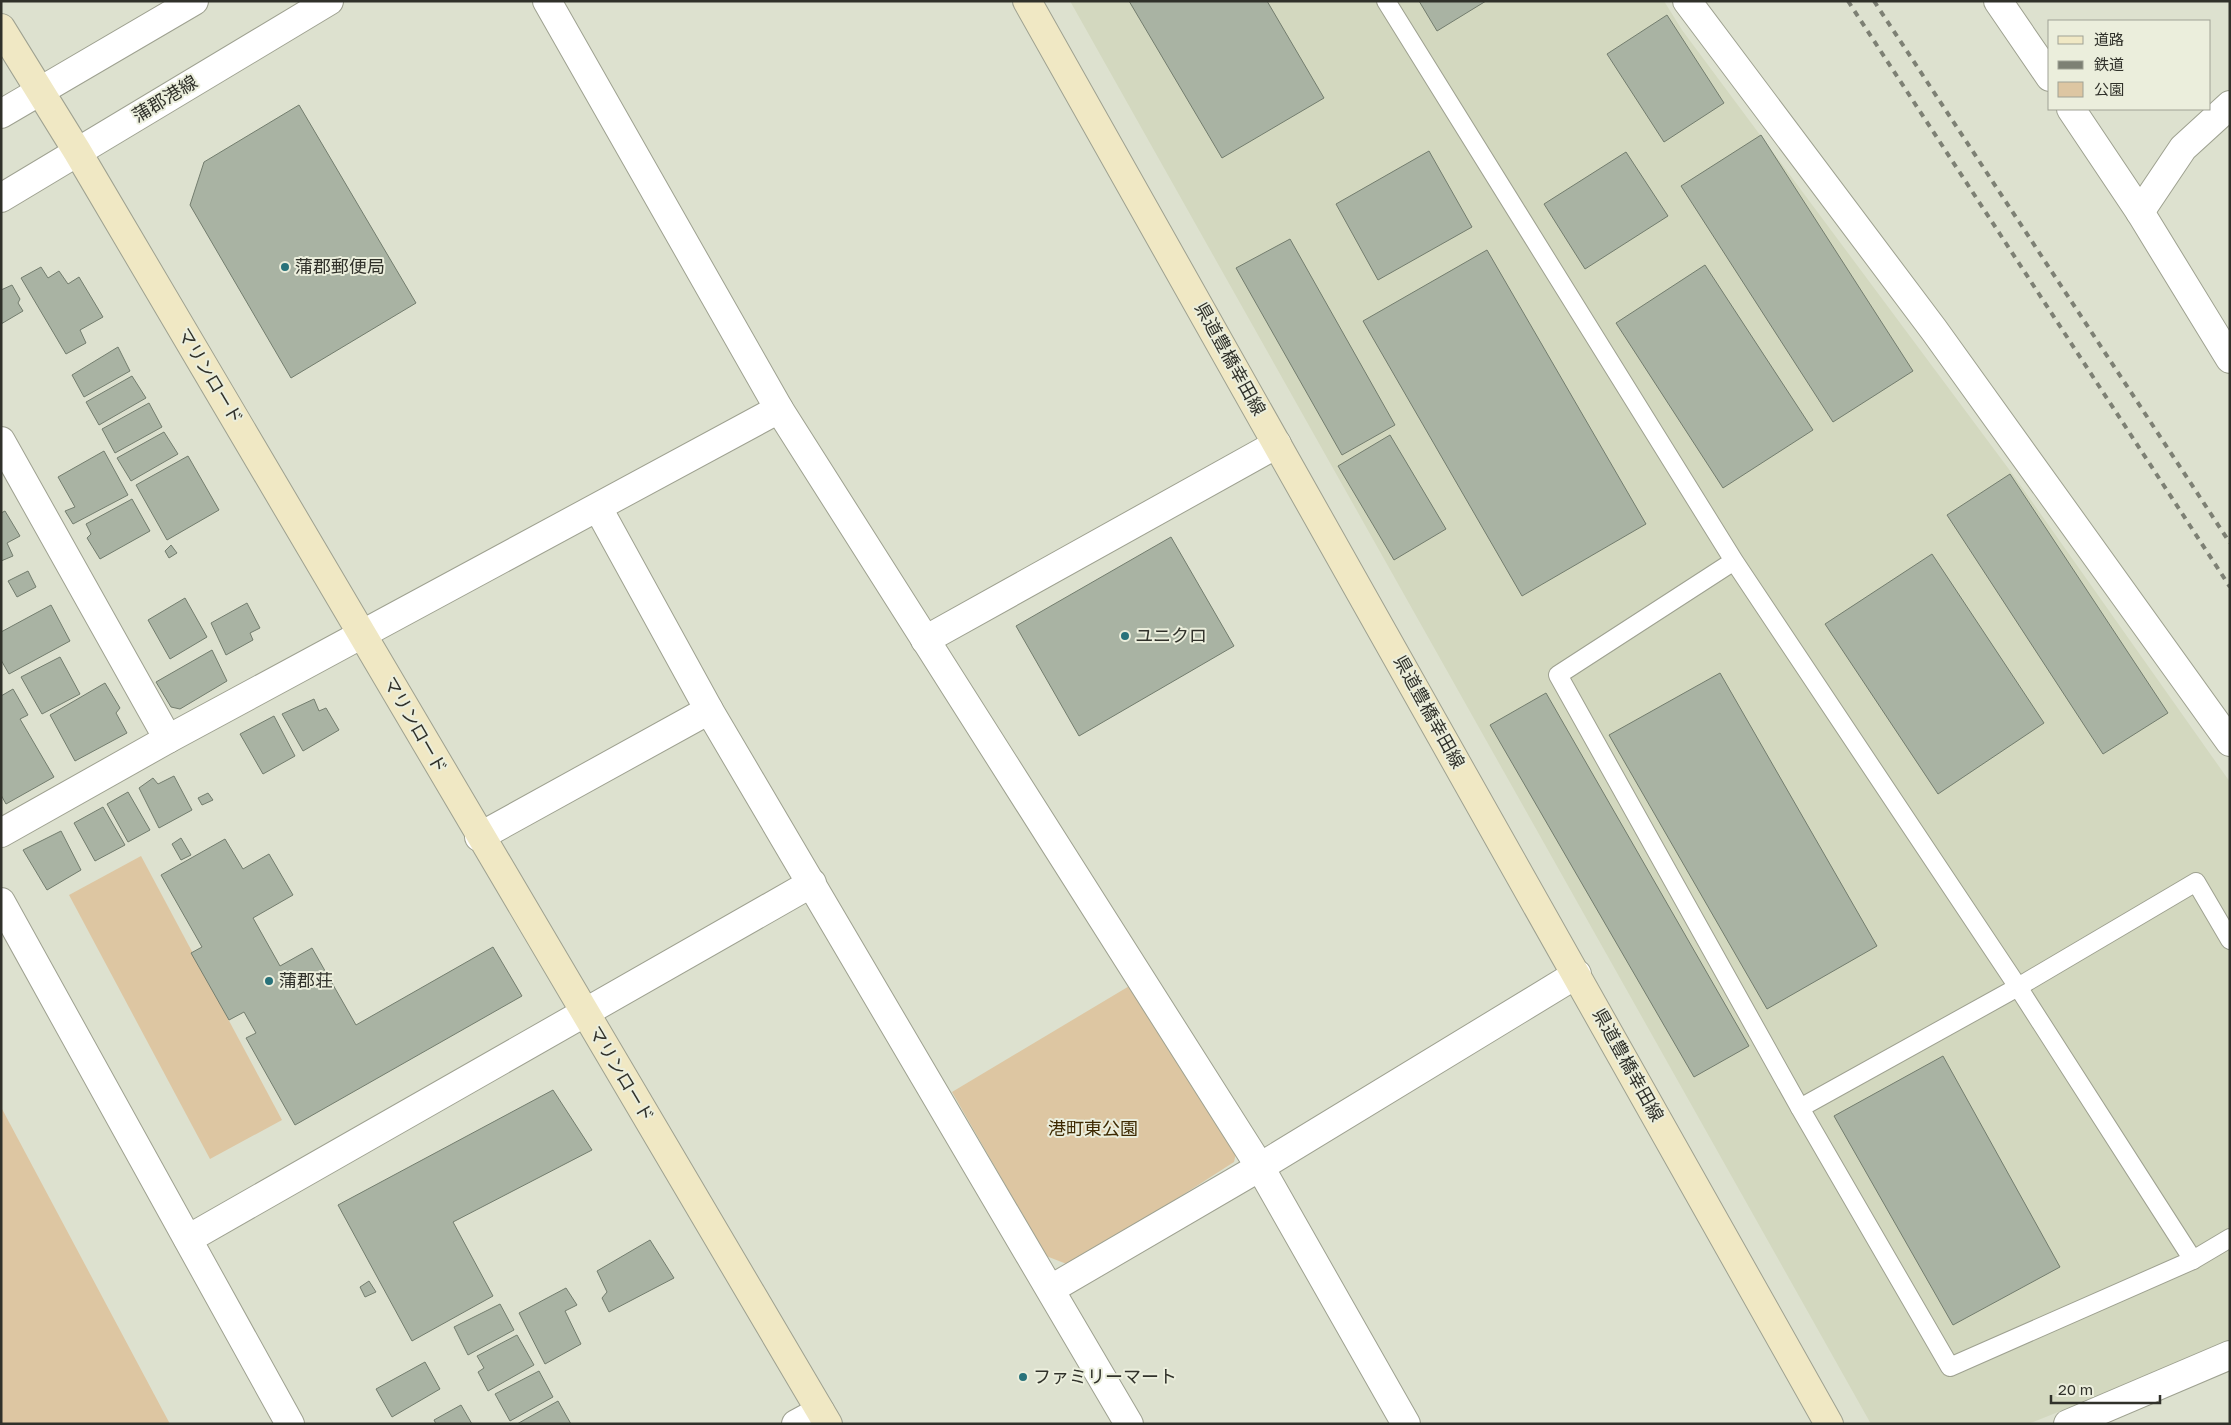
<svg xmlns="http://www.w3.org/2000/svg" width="2231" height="1425" font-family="'Golos Text','Noto Sans JP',sans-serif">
	<rect width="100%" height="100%" fill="#dde1cf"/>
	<path fill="#d3d8bf" d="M1070,1H1664L1682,30L2011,472L2230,782V1343L2028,1424H1871Z"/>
	<g fill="#ddc6a2">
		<path d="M141,856L282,1120L210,1159L69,895Z"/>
		<path d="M1131,985L1236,1153L1234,1162L1072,1266L1046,1256L952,1092Z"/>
		<path d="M1,1107L170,1424H1Z"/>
	</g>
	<g fill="#a9b3a3" stroke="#737d6e">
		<path d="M1129,1H1267L1324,98L1222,158Z"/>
		<path d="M1419,1H1486L1437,31Z"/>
		<path d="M1667,15L1724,103L1664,142L1607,54Z"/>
		<path d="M299,105L416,303L291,378L190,205L204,162Z"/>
		<path d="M1761,135L1913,371L1833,422L1681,186Z"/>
		<path d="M1429,151L1472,227L1378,280L1336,204Z"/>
		<path d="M1626,152L1668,216L1585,269L1544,204Z"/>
		<path d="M1290,239L1395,425L1342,455L1236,268Z"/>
		<path d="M1487,250L1646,524L1522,596L1363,321Z"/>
		<path d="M1705,265L1813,430L1723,488L1616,323Z"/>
		<path d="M41,267L48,278L59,271L68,284L79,277L103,317L80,330L86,343L66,354L21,278Z"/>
		<path d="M12,285L20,299L18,303L23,311L1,324V290Z"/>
		<path d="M118,347L130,371L84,397L72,375Z"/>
		<path d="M132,376L146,398L99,425L86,402Z"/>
		<path d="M149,403L162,427L115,453L102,429Z"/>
		<path d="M164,432L178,454L131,481L117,458Z"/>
		<path d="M1390,435L1446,529L1394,560L1338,466Z"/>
		<path d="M104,451L128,495L73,524L65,511L75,507L58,477Z"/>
		<path d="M188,456L219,510L167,540L136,485Z"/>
		<path d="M2010,474L2168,713L2103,754L1947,515Z"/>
		<path d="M132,499L150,531L100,559L87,538L91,534L86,524Z"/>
		<path d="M5,511L20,536L7,543L13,556L1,561V513Z"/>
		<path d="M1171,537L1234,646L1079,736L1016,626Z"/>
		<path d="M171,545L177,553L169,558L165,551Z"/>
		<path d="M1932,554L2044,723L1938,794L1825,624Z"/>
		<path d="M28,571L36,587L17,597L8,581Z"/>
		<path d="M185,598L207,637L170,659L148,620Z"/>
		<path d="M247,603L260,628L250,633L253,640L226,655L211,623Z"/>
		<path d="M51,605L70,641L9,674L1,660V632Z"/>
		<path d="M212,650L227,681L180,709L171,707L156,682Z"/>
		<path d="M60,657L80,694L42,714L21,677Z"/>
		<path d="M1720,673L1877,946L1767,1009L1609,735Z"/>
		<path d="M105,683L120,708L116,713L127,733L75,761L50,715Z"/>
		<path d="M13,689L28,715L20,719L54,777L6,804L1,795V696Z"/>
		<path d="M1546,693L1749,1046L1694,1077L1490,725Z"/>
		<path d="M314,699L319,711L326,708L339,730L303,751L282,714Z"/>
		<path d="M274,716L295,756L263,774L240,734Z"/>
		<path d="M174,776L192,810L159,828L139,788L153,778L158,784Z"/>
		<path d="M128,792L150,830L128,842L107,804Z"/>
		<path d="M208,793L213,800L202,805L198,798Z"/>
		<path d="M103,807L125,845L95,861L74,823Z"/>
		<path d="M61,831L81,870L47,890L23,850Z"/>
		<path d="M181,838L191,855L181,860L172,844Z"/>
		<path d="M225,839L243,869L269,854L293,895L253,918L280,966L312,948L356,1025L493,947L522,996L295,1125L246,1038L256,1033L244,1012L229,1020L191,953L202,947L161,875Z"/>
		<path d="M1943,1056L2060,1267L1953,1325L1834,1116Z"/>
		<path d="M553,1090L592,1150L453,1222L493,1296L412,1341L338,1205Z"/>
		<path d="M650,1240L674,1278L609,1312L602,1298L607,1292L597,1271Z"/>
		<path d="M369,1281L376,1292L365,1297L360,1287Z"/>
		<path d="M566,1288L577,1305L565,1311L581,1344L545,1364L519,1313Z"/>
		<path d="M500,1304L514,1330L468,1355L454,1327Z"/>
		<path d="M517,1335L534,1365L488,1391L478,1372L484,1368L477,1356Z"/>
		<path d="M425,1362L440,1389L392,1417L376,1389Z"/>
		<path d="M539,1371L553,1397L510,1421L495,1394Z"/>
		<path d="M558,1401L571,1424H517Z"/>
		<path d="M461,1405L472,1424H436L434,1420Z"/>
	</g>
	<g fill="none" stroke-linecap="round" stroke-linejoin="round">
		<g stroke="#9ea190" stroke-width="20">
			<g id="lane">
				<path d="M1386,1L1734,561L2018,987L2193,1260L1950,1367L1800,1108L1558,675L1734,561"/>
				<path d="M1800,1108L2018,987L2196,882L2230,940"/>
				<path d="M2193,1260L2230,1238"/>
			</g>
		</g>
		<g stroke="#9ea190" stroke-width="30">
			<g id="street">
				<path d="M547,1L779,409L1260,1167L1406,1424"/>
				<path d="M1687,1L1934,330L2230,742"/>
				<path d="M1998,1L2050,77"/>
				<path d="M2071,109L2140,212L2230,359"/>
				<path d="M1,114L194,1"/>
				<path d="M1,198L329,1"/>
				<path d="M2140,212L2183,148L2230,105"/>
				<path d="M1,441L168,739"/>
				<path d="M598,508L709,710L1129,1424"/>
				<path d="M925,640L1277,444"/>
				<path d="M1,833L168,739L779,409"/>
				<path d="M479,837L709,710"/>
				<path d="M1,902L290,1424"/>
				<path d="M188,1239L812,883"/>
				<path d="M1051,1289L1260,1167L1577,974"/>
				<path d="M796,1424L820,1411"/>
				<path d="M2068,1424L2230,1355"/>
			</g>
		</g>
		<g stroke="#9ea190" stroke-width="30">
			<g id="secondary">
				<path d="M1027,1L1829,1424"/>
				<path d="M1,28L77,151L828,1424"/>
			</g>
		</g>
		<use href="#lane" stroke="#fff" stroke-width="18"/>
		<use href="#street" stroke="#fff" stroke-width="28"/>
		<use href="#secondary" stroke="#f0e8c4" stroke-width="28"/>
		<g stroke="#7d8074" stroke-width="4" stroke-dasharray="6 6" stroke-linecap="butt">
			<path d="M1848,1L2230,587"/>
			<path d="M1874,1L2230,543"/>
		</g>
	</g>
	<g fill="#28727a" stroke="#ebeedc" stroke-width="2">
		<circle cx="285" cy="267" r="5"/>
		<circle cx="1125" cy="636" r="5"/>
		<circle cx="269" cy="981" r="5"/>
		<circle cx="1023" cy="1377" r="5"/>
	</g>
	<g text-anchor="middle" stroke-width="4" stroke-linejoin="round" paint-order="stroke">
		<g font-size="18" fill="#30312a" stroke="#ebeedc">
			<text transform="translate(165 99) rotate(-31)" y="6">蒲郡港線</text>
			<text transform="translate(1230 359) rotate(61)" y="6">県道豊橋幸田線</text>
			<text transform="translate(210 376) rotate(59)" y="6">マリンロード</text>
			<text transform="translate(1429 712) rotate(61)" y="6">県道豊橋幸田線</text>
			<text transform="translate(415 725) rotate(60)" y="6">マリンロード</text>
			<text transform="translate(1628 1065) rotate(61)" y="6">県道豊橋幸田線</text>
			<text transform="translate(621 1074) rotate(59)" y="6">マリンロード</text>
		</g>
		<g font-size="18" fill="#30312a" stroke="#ebeedc" text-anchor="start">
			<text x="295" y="273">蒲郡郵便局</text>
			<text x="1135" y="642">ユニクロ</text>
			<text x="279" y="987">蒲郡荘</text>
			<text x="1033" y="1383">ファミリーマート</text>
		</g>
		<g font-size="18" fill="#3d2901" stroke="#ebeedc">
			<text x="1093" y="1135">港町東公園</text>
		</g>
	</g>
	<rect width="2231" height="1425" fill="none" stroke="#30312a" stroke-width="5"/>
	<rect x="2048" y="20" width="162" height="90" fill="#ebeedc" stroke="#a0a295"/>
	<rect x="2058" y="36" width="25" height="8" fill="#f0e8c4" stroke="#a0a295"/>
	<text x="2094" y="45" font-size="15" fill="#30312a">道路</text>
	<rect x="2058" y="61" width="25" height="8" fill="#7d8074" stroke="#a0a295"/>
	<text x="2094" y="70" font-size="15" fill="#30312a">鉄道</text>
	<rect x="2058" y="82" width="25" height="15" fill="#ddc6a2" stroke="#a0a295"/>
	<text x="2094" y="95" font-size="15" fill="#30312a">公園</text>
	<path d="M2051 1395v8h109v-8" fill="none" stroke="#30312a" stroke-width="2.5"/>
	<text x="2058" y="1395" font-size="15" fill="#30312a" stroke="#ebeedc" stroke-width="4" paint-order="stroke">20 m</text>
</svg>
